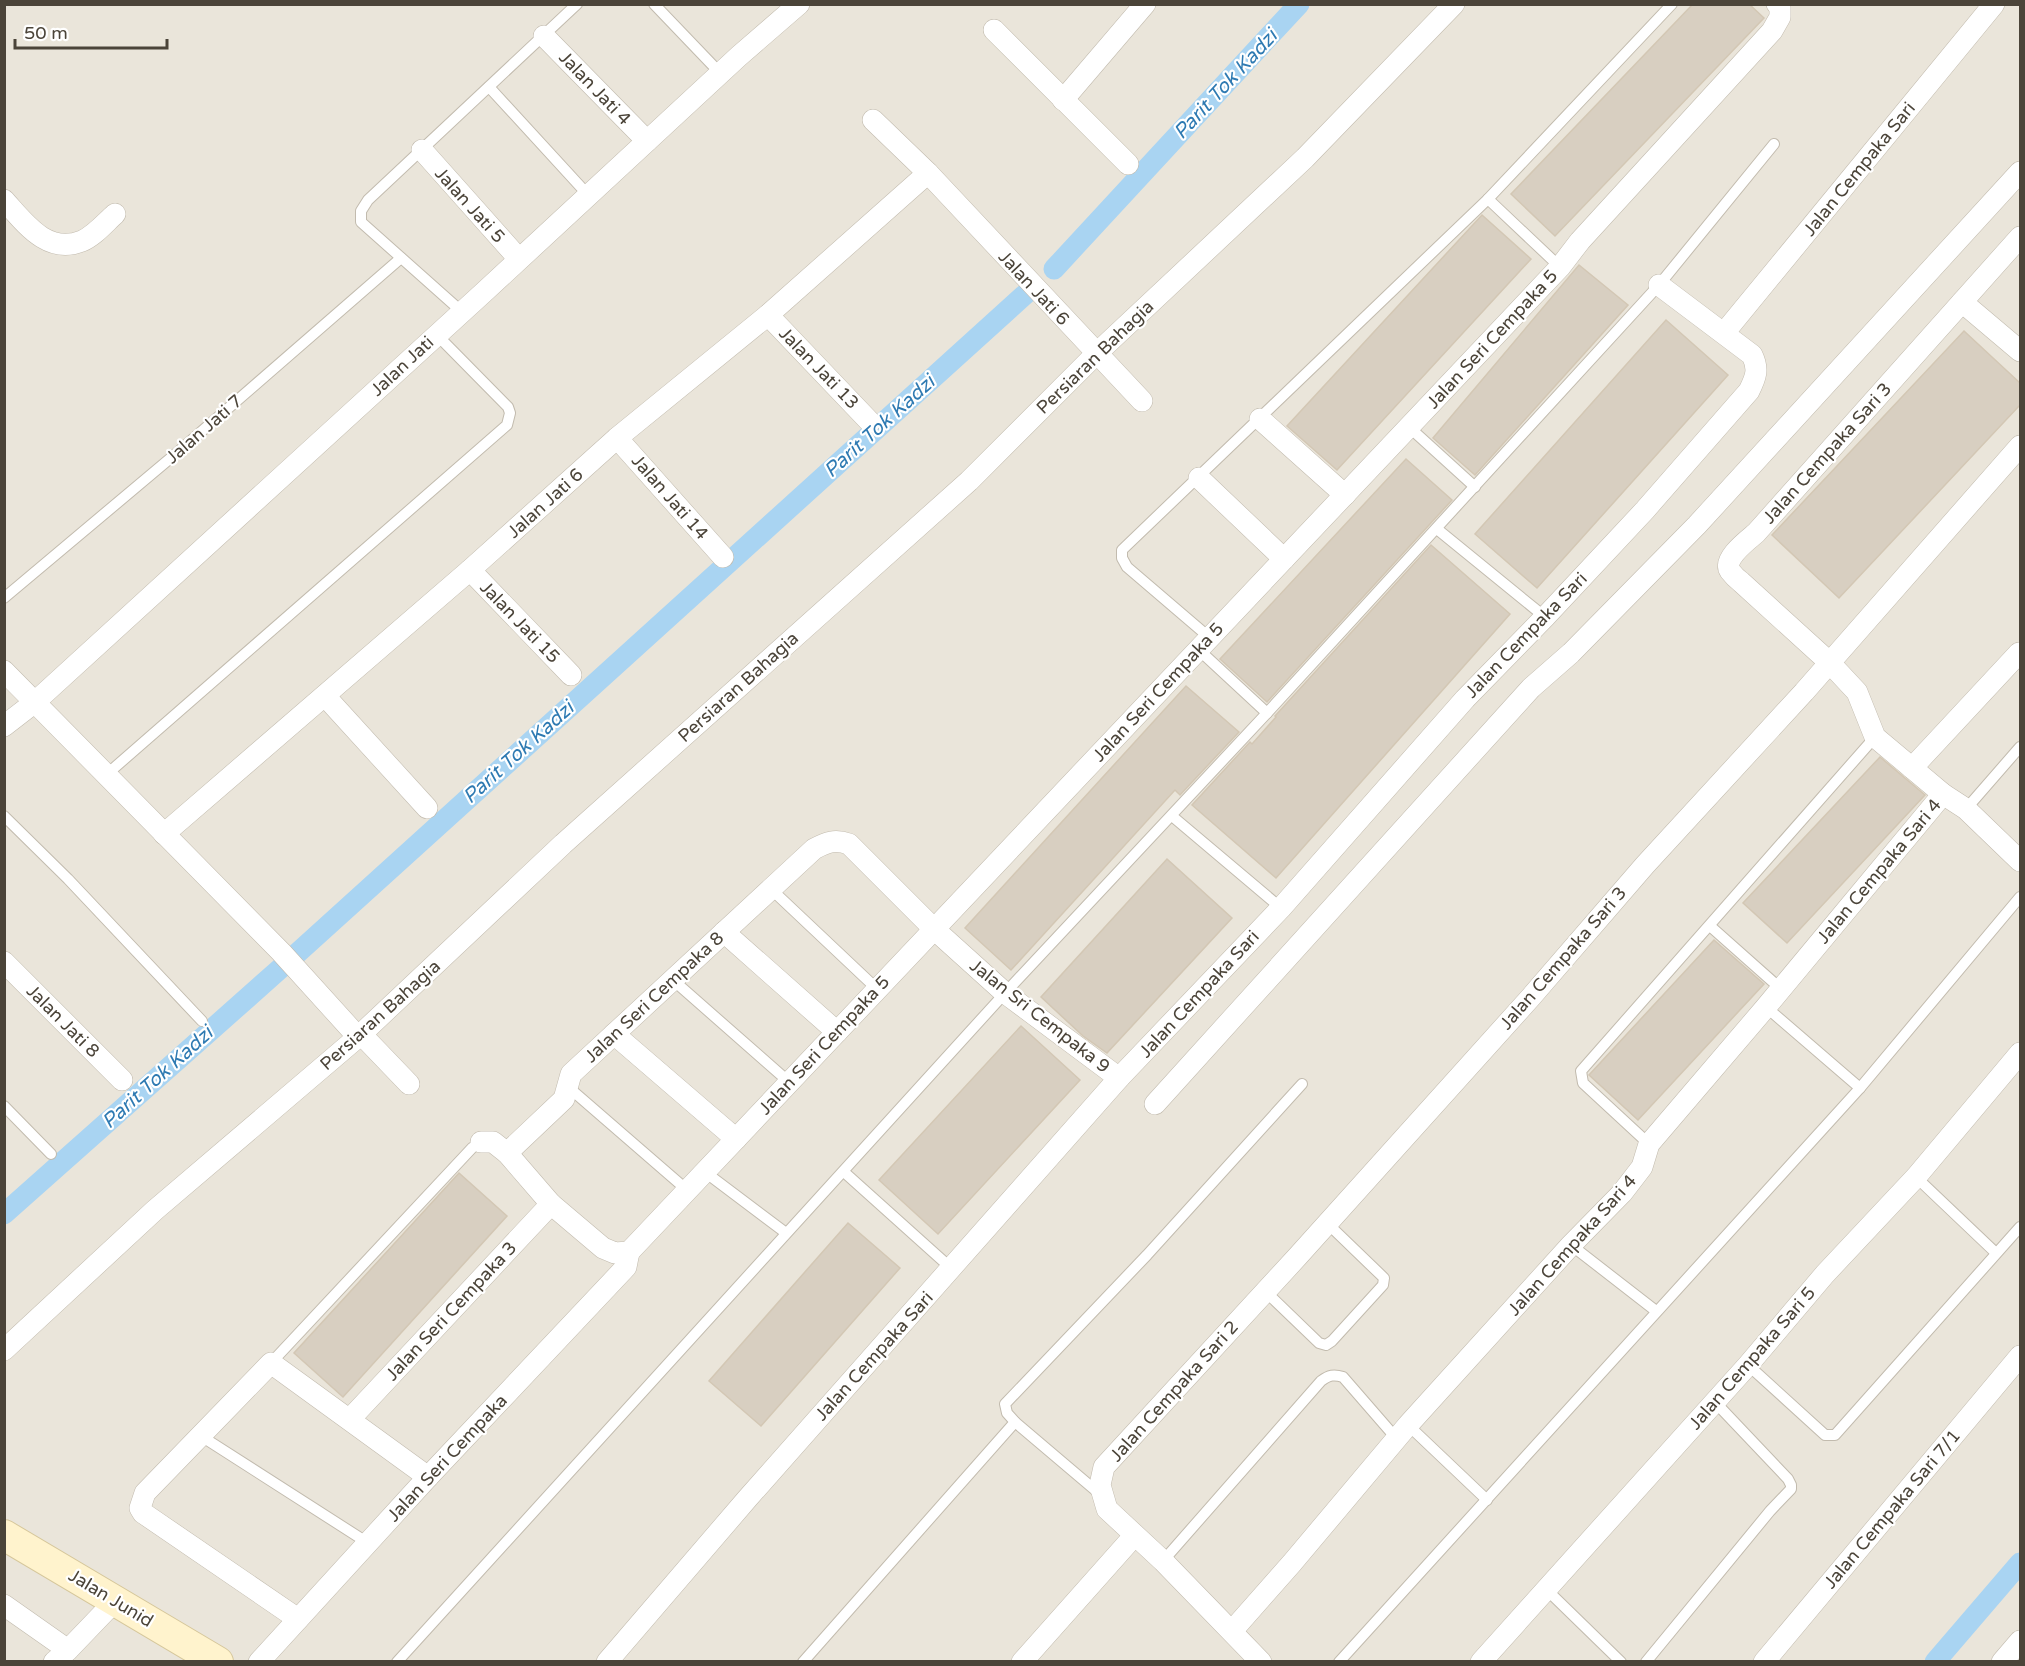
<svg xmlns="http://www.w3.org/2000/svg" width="2025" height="1666" font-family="'Varela Round',sans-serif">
	<rect width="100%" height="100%" fill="#f6f3ec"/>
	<rect fill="#eae5da" x="5" y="5" width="2015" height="1656"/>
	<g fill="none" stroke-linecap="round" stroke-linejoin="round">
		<g stroke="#a9d4f2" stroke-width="21">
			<path d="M1054,269L1299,4"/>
			<path d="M4,1214L282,967L1031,289"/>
			<path d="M1935,1662L2020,1563"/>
		</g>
	</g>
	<g fill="#d8cfc1" stroke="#d3c7b4" stroke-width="1.5">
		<path d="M1693,4H1749L1764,18L1555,236L1511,194Z"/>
		<path d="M1482,215L1531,259L1337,470L1287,426Z"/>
		<path d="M1579,265L1628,305L1475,475L1433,438Z"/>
		<path d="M1666,320L1728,375L1537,588L1475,534Z"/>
		<path d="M1964,331L2020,383V405L1839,598L1772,535Z"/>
		<path d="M1406,459L1452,500L1267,702L1220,659Z"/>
		<path d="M1431,545L1510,614L1276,878L1192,805L1250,742L1252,744L1276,717L1275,716Z"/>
		<path d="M1186,686L1239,732L1180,795L1175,790L1011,970L965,928Z"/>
		<path d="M1880,757L1925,795L1787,943L1743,903Z"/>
		<path d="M1167,859L1232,918L1107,1053L1083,1036L1041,997Z"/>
		<path d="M1714,940L1764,984L1638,1120L1589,1075Z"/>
		<path d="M1021,1026L1080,1080L938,1234L879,1180Z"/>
		<path d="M459,1173L507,1216L343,1397L294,1353Z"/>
		<path d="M848,1223L900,1268L761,1426L709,1381Z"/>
	</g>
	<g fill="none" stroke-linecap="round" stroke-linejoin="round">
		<g stroke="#c2bbae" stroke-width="12">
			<g id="lane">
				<path d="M654,4L721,74"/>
				<path d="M489,87L589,196"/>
				<path d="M1488,199L1560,267"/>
				<path d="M461,311L361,222V211L368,200L577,4"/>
				<path d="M1409,427L1475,487"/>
				<path d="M1437,529L1545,617"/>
				<path d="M4,598L179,451L401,258"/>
				<path d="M1210,638L1127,567L1122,558V550L1488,199L1672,4"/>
				<path d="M1199,650L1267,713"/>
				<path d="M106,775L507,425L510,413L508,407L436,334"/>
				<path d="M1966,809L2020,747"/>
				<path d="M4,816L68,879L202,1021"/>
				<path d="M1172,816L1281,908"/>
				<path d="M771,889L877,989"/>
				<path d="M1710,926L1781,989"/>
				<path d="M673,980L789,1082"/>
				<path d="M1766,1007L1860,1088"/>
				<path d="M567,1086L687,1190"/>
				<path d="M4,1106L51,1154"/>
				<path d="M1649,1144L1583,1083L1581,1071L1875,737"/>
				<path d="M705,1172L786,1233"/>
				<path d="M844,1172L952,1269"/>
				<path d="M1916,1177L1996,1253"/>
				<path d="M1571,1245L1656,1311"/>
				<path d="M1265,1291L1319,1343L1326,1345L1332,1341L1383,1285L1384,1278L1327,1223"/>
				<path d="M271,1363L472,1148L481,1142"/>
				<path d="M1748,1365L1825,1435H1835L2020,1227"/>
				<path d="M1408,1425L1487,1500"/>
				<path d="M201,1436L368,1543"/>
				<path d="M1101,1495L1015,1422L1007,1413L1005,1404L1147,1255L1302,1084"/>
				<path d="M1163,1561L1321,1381C1329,1375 1334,1374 1343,1377L1396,1438"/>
				<path d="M1546,1589L1621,1662"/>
				<path d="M397,1662L1005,993L1267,713L1659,285L1774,144"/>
				<path d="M803,1662L1015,1422"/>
				<path d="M1339,1662L1860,1088L2020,897"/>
				<path d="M1646,1662L1770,1511L1791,1489V1485L1788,1479L1714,1401"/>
			</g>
		</g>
		<g stroke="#c2bbae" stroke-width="22">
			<g id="street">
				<path d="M994,30L1128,164"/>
				<path d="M544,36L647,141"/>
				<path d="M1063,100L1145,4"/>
				<path d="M873,120L928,173L1142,401"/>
				<path d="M422,150L519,259"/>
				<path d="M4,200C25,223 47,255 82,241C94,236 105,223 115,214"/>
				<path d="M2020,237L1756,533C1748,540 1722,559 1730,571C1733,575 1737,579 1741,582L1829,662L1857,692L1875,737L1943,794L1966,809L2020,861"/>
				<path d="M1962,302L2020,351"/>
				<path d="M768,315L870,422"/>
				<path d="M1724,333L1994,4"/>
				<path d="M1260,419L1345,495"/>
				<path d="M617,438L723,557"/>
				<path d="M1199,478L1284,559"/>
				<path d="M470,570L571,675"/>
				<path d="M4,671L281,952L358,1037"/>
				<path d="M325,696L427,808"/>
				<path d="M4,726L35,702L483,293L739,56L799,4"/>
				<path d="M1912,768L2019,653"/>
				<path d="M164,834L470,570L617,438L768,315L928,173"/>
				<path d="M724,932L837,1032"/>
				<path d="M4,962L122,1080"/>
				<path d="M361,1034L409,1084"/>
				<path d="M614,1034L736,1139"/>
				<path d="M1155,1104L1531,688L1571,653L1697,525L2020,172"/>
				<path d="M481,1142H493L507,1153L551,1204L603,1248L615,1253L629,1252L1560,267L1580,241L1772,31L1780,17V7L1777,4"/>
				<path d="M507,1153L564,1099L571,1074L814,849C827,842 835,839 849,844L934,929L1005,993L1119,1078"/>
				<path d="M4,1350L155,1210L358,1037L563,844L969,481L1096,354L1305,158L1454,4"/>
				<path d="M350,1419L551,1204"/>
				<path d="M4,1605L68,1650"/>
				<path d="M298,1619L143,1513L140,1508L145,1493L271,1363L428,1477"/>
				<path d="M1232,1631L1292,1563L1408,1425L1571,1245L1622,1193L1642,1167L1649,1144L1766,1007L1943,794"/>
				<path d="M54,1662L68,1650L115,1601"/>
				<path d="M259,1662L428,1477L626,1267L629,1252"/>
				<path d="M607,1662L747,1499L1119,1078L1281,908L1465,699L1545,617L1645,510L1749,391C1756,377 1759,369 1752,355L1659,285"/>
				<path d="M1022,1662L1134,1536"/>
				<path d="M1261,1662L1163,1561L1107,1509L1100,1485L1104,1467L1298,1256L1531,997L1645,865L1804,692L2020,446"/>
				<path d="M1481,1662L1748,1365L1825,1274L1916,1177L2020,1053"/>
				<path d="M1764,1662L2020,1356"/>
				<path d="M2002,1662L2020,1641"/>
			</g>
		</g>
		<g stroke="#d6c79b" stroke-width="32">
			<path id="secondary" d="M4,1535L218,1662"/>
		</g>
		<use href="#lane" stroke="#fff" stroke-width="10"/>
		<use href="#street" stroke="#fff" stroke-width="21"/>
		<use href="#secondary" stroke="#fff3cd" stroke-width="30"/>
	</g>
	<g text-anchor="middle" stroke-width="4.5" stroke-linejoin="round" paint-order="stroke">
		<g font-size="18" fill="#4b4439" stroke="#fff">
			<text transform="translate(595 88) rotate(46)" y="6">Jalan Jati 4</text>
			<text transform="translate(1859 169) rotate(-51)" y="6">Jalan Cempaka Sari</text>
			<text transform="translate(470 205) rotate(48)" y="6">Jalan Jati 5</text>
			<text transform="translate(1034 288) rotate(47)" y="6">Jalan Jati 6</text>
			<text transform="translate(1492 339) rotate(-47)" y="6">Jalan Seri Cempaka 5</text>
			<text transform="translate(1095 357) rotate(-44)" y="6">Persiaran Bahagia</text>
			<text transform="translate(402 366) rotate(-43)" y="6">Jalan Jati</text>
			<text transform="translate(819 368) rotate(46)" y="6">Jalan Jati 13</text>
			<text transform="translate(204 429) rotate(-41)" y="6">Jalan Jati 7</text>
			<text transform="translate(1827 453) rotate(-48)" y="6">Jalan Cempaka Sari 3</text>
			<text transform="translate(670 497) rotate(49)" y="6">Jalan Jati 14</text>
			<text transform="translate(545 503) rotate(-42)" y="6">Jalan Jati 6</text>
			<text transform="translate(520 622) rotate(46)" y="6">Jalan Jati 15</text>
			<text transform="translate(1526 635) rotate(-46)" y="6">Jalan Cempaka Sari</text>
			<text transform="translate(738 687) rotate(-42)" y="6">Persiaran Bahagia</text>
			<text transform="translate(1158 692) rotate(-47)" y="6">Jalan Seri Cempaka 5</text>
			<text transform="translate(1879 871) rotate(-50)" y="6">Jalan Cempaka Sari 4</text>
			<text transform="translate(1563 958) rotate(-49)" y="6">Jalan Cempaka Sari 3</text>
			<text transform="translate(1199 994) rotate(-47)" y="6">Jalan Cempaka Sari</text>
			<text transform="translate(654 997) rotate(-43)" y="6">Jalan Seri Cempaka 8</text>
			<text transform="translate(380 1015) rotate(-42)" y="6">Persiaran Bahagia</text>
			<text transform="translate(1040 1016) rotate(38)" y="6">Jalan Sri Cempaka 9</text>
			<text transform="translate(63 1021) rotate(45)" y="6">Jalan Jati 8</text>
			<text transform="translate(824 1045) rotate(-47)" y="6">Jalan Seri Cempaka 5</text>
			<text transform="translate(1572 1245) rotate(-48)" y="6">Jalan Cempaka Sari 4</text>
			<text transform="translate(451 1311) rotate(-47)" y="6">Jalan Seri Cempaka 3</text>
			<text transform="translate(874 1356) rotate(-48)" y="6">Jalan Cempaka Sari</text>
			<text transform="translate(1752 1358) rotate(-49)" y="6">Jalan Cempaka Sari 5</text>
			<text transform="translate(1174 1391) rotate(-48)" y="6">Jalan Cempaka Sari 2</text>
			<text transform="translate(447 1458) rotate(-47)" y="6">Jalan Seri Cempaka</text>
			<text transform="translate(1892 1509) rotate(-50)" y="6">Jalan Cempaka Sari 7/1</text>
			<text transform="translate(111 1598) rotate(31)" y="6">Jalan Junid</text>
		</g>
		<g font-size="20" font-style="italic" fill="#2e7ab2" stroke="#fff">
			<text transform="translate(1225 84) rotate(-47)" y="7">Parit Tok Kadzi</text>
			<text transform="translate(879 426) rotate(-42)" y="7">Parit Tok Kadzi</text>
			<text transform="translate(518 752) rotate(-42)" y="7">Parit Tok Kadzi</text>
			<text transform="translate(157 1077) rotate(-42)" y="7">Parit Tok Kadzi</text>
		</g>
	</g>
	<rect width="2025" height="1666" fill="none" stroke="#4b4439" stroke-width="12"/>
	<path d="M15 39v9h152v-9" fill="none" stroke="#4b4439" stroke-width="3"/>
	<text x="24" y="39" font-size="18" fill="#4b4439" stroke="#ffffff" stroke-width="4.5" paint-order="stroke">50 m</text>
</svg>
